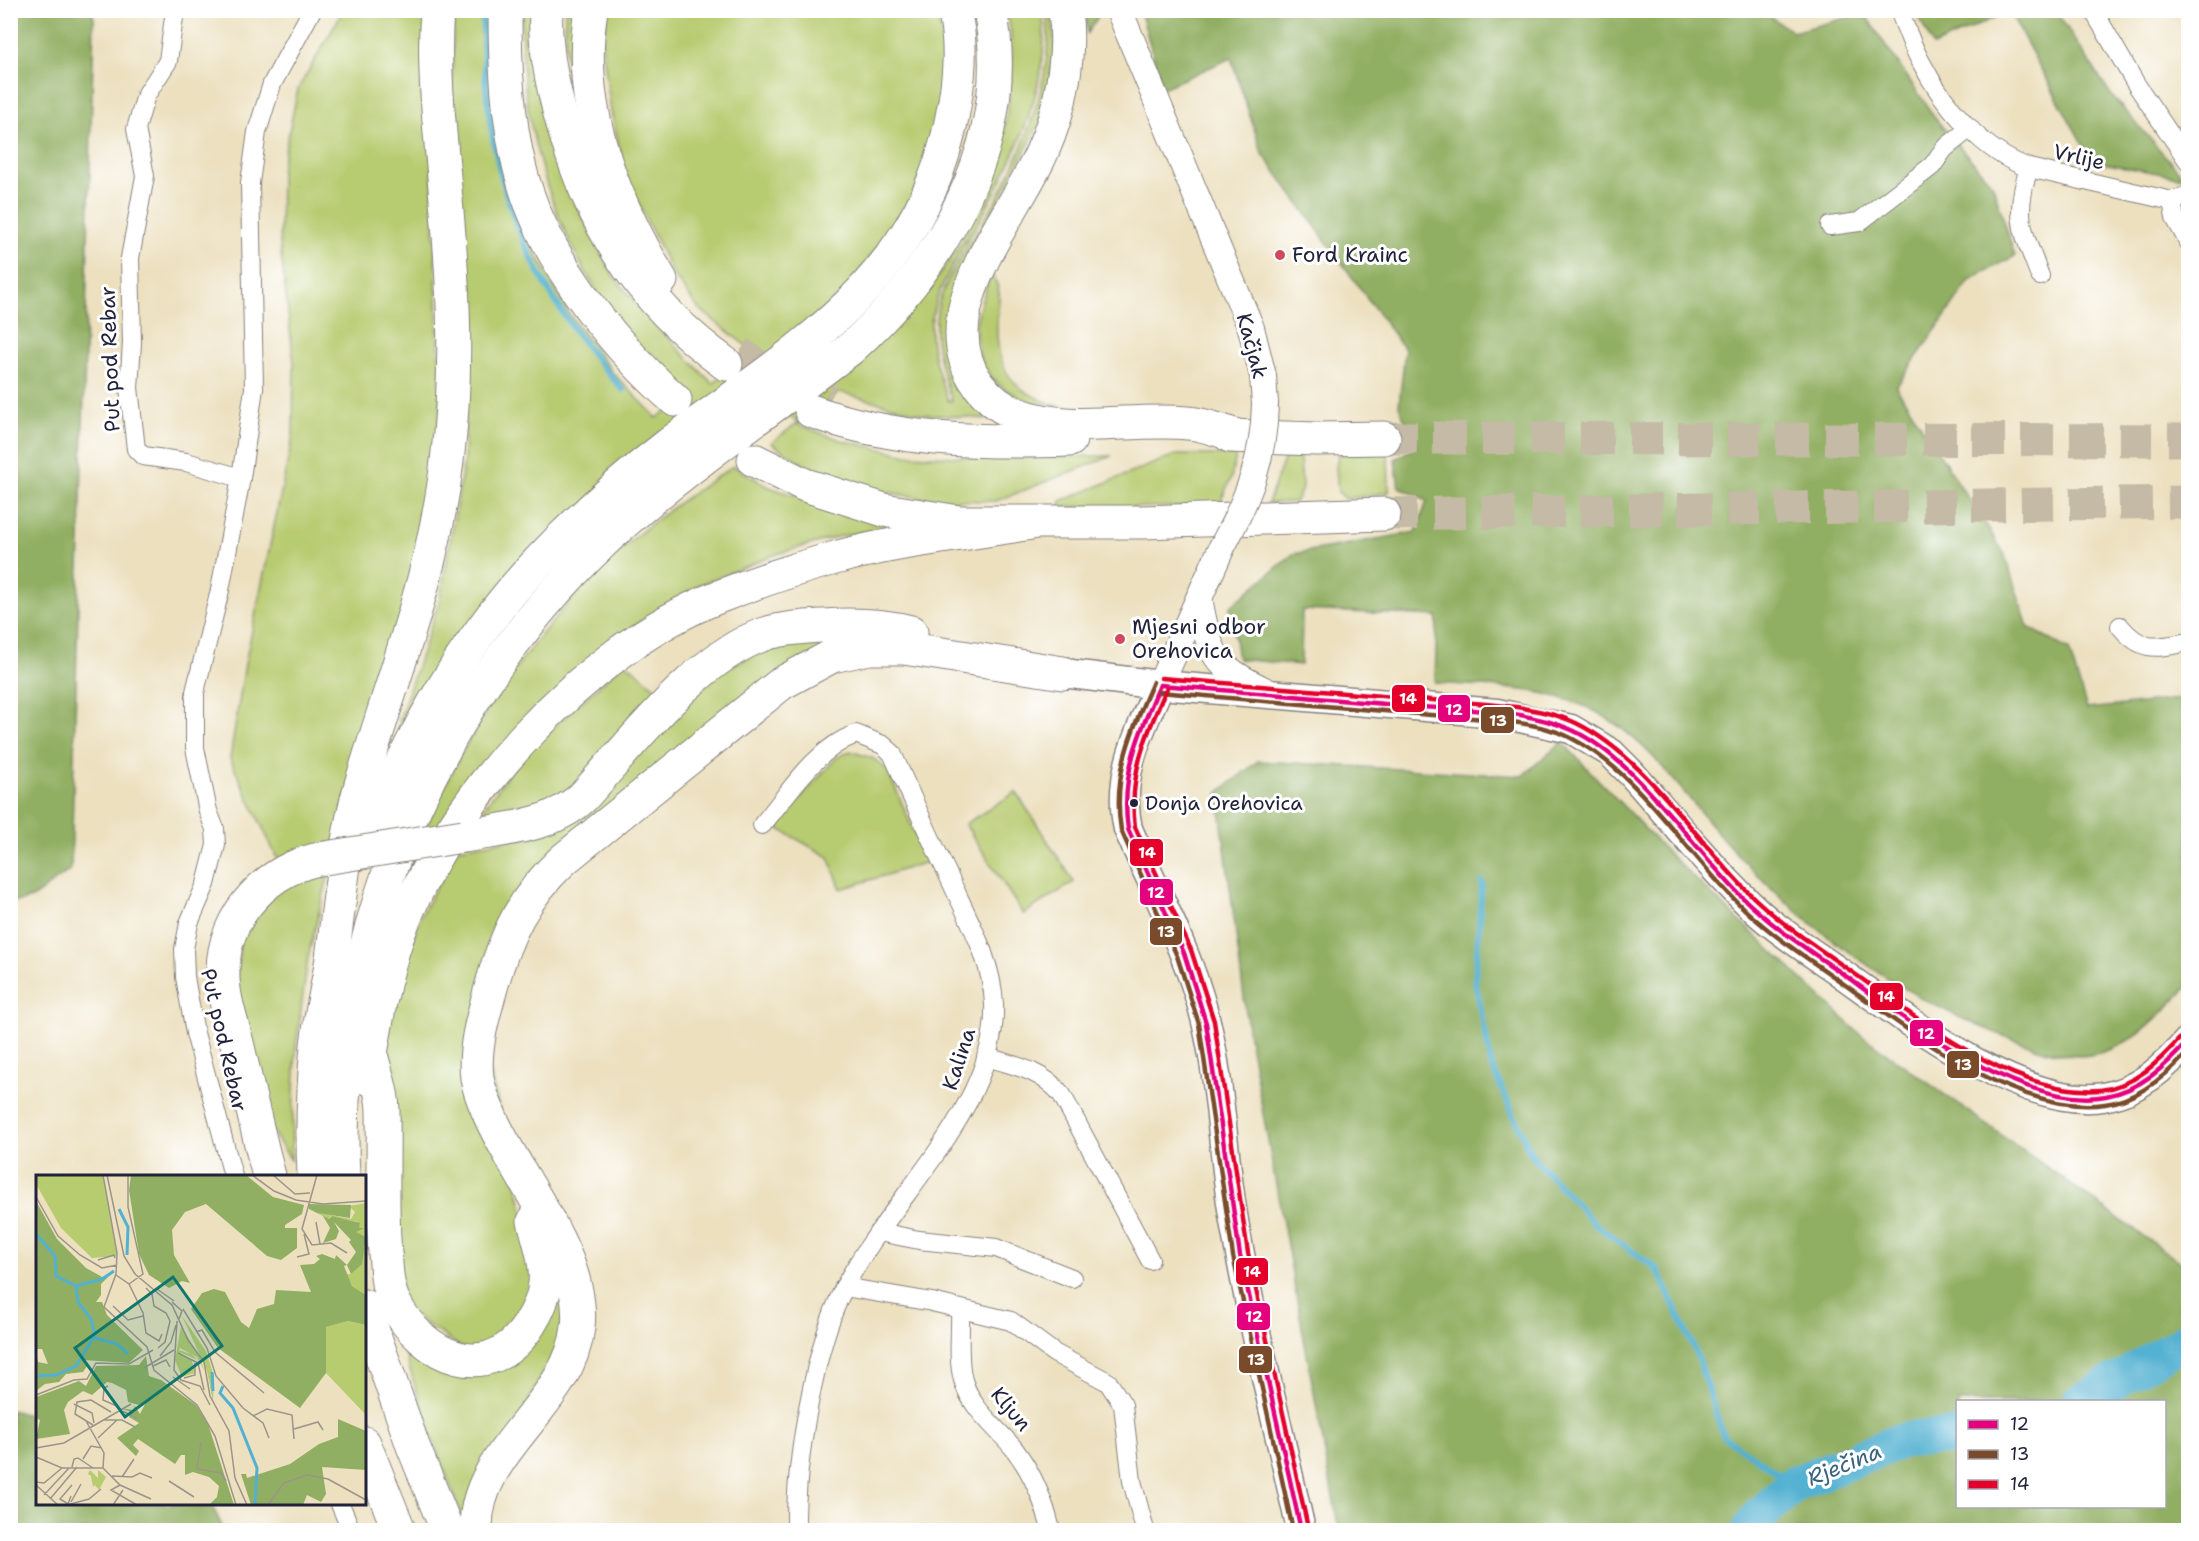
<svg xmlns="http://www.w3.org/2000/svg" width="2199" height="1541" font-family="'Shantell Sans',sans-serif">
	<rect width="100%" height="100%" fill="#fff"/>
	<filter id="ink" filterUnits="userSpaceOnUse"><feTurbulence type="fractalNoise" baseFrequency=".0167" numOctaves="2"/><feDisplacementMap in="SourceGraphic" scale="12" xChannelSelector="R" yChannelSelector="G"/><feConvolveMatrix kernelMatrix="1 2 1 2 8 2 1 2 1" color-interpolation-filters="sRGB"/></filter>
	<filter id="wash" filterUnits="userSpaceOnUse"><feTurbulence type="fractalNoise" baseFrequency=".008" numOctaves="4" result="noise"/><feDisplacementMap in="SourceGraphic" scale="24" xChannelSelector="R" yChannelSelector="G"/><feGaussianBlur stdDeviation="1.35" result="paint"/><feColorMatrix in="noise" values="0 0 0 0 0 0 0 0 0 0 0 0 0 0 0 0 0 1.4 0 .05"/><feComposite in="paint" operator="in"/></filter>
	<g filter="url(#wash)">
		<rect width="100%" height="100%" fill="#ece0bf"/>
		<g fill="#b7cb6f" stroke="#6c7655" stroke-width="1.5">
			<path d="M343,11H426L441,409L414,576L333,848L280,864L230,759L245,664L293,436L294,363L280,245L281,169L298,89Z"/>
			<path d="M454,11H490L493,114L523,229L569,314L613,373L657,418L687,394C669,376 647,359 632,340C556,247 518,130 522,11H537L536,49L548,135L575,203L614,277L657,327L713,384L750,349L698,308L672,273L626,177L611,111L602,44L608,11H936L944,45L941,97L933,143L911,198L877,248L843,293L780,346L653,442L402,730L399,720L440,599L464,461L470,290L456,179L452,78Z"/>
			<path d="M565,11H580L581,109L571,112L566,67Z"/>
			<path d="M1007,11H1042C1053,81 1013,163 978,222C961,252 939,282 932,316C927,344 939,375 948,401H952C943,375 934,348 936,320C938,287 964,253 981,226C1016,169 1058,78 1046,11H1052L1055,49L1042,118L966,266L978,407L990,419L922,414L840,392L799,423L788,416C892,339 984,254 1006,119C1012,84 1015,46 1007,11Z"/>
			<path d="M991,273C1004,294 998,299 997,322C994,393 1037,401 1094,415C1039,404 974,400 976,326C977,310 987,289 991,273Z"/>
			<path d="M796,424L841,440L907,455L984,458L1112,456L996,501L933,500L875,490L814,471L771,443Z"/>
			<path d="M1288,449L1300,458L1302,489L1295,502L1268,503Z"/>
			<path d="M1388,452L1389,492L1346,499L1338,492L1336,468L1338,454Z"/>
			<path d="M1175,455H1236L1231,478L1218,507H1060L1061,501Z"/>
			<path d="M733,466L769,487L837,510L904,526L840,536L777,554L699,585L617,640L397,902C444,764 515,647 623,548C656,517 696,491 733,466Z"/>
			<path d="M874,637L578,836L476,1008L538,1276L522,1321L471,1354L403,1308L380,1038L421,915L457,848L530,837L727,667L785,643Z"/>
			<path d="M625,662L663,694L565,797L470,827L521,757Z"/>
			<path d="M850,751L874,759L888,771L927,862L841,889L829,857L777,828L783,818L836,758Z"/>
			<path d="M1016,792L1074,882L1023,914L965,824Z"/>
			<path d="M330,869L308,957L296,1047L291,1160L268,1125L235,990L241,935L280,886Z"/>
			<path d="M555,1292L566,1299L560,1342L464,1521L427,1425L394,1318L461,1368Z"/>
		</g>
		<g fill="#91af62" stroke="#5a684e" stroke-width="1.5" fill-rule="evenodd">
			<path d="M11,10L92,11L94,19L71,869L32,898L11,903Z"/>
			<path d="M1760,10L1793,32L1864,13L1935,118L1993,185L2015,256L1971,279L1896,387L2004,553L2028,627L2069,650L2087,709L2188,698V987C2160,1014 2132,1049 2090,1055C2065,1059 2037,1048 2015,1040C1909,1003 1811,933 1735,852C1695,810 1659,752 1610,720C1558,686 1494,687 1435,683L1437,616L1302,610L1301,665L1238,659L1230,607L1293,554L1416,532L1427,501L1399,487L1395,459L1416,447L1399,406L1405,350L1262,153L1231,58L1163,88L1140,11Z"/>
			<path d="M1085,11H1102L1087,33Z"/>
			<path d="M1916,11H2056L2112,96L2185,178L2092,161L2009,11L1933,46Z"/>
			<path d="M1562,742L1671,856L1861,1035L2188,1268V1530H1339L1249,1037L1218,793L1258,761L1522,776ZM1958,1402H2164V1506H1958Z"/>
			<path d="M11,1410L37,1418L38,1504H211L224,1530H11Z"/>
		</g>
		<g fill="none" stroke-linecap="round" stroke-linejoin="round">
			<g stroke="#52b1d1" stroke-width="6">
				<path d="M483,10C482,165 518,275 623,390"/>
				<path d="M1482,882L1475,981L1492,1067L1532,1156L1596,1225L1657,1269L1697,1355L1723,1436L1794,1484"/>
			</g>
			<g stroke="#52b1d1" stroke-width="36">
				<path d="M2080,1402L2188,1339"/>
				<path d="M1750,1530L1758,1517L1794,1484L1903,1440L1958,1436"/>
			</g>
		</g>
	</g>
	<g filter="url(#ink)">
		<g fill="none" stroke-linecap="round" stroke-linejoin="round">
			<g stroke="#c4baa5" stroke-width="33" stroke-dasharray="33 16" stroke-linecap="butt">
				<path d="M739,353L772,375L830,400"/>
				<path d="M1384,438L2188,440"/>
				<path d="M1384,514L2188,502"/>
			</g>
			<g stroke="#87817d" stroke-width="20">
				<g id="street">
					<path d="M175,10L168,61L146,95L136,129L145,176L130,258L132,343L129,388L136,449L143,456L186,462L241,478"/>
					<path d="M1899,10C1906,28 1912,46 1921,62C1943,105 1983,152 2029,168L2172,201L2188,195"/>
					<path d="M2093,10L2136,84L2188,161"/>
					<path d="M2029,168C2013,217 2023,231 2040,276"/>
					<path d="M2172,201L2175,218L2188,241"/>
					<path d="M1830,226L1859,222L1932,166L1944,149L1970,128"/>
					<path d="M2120,626C2142,653 2157,648 2188,642"/>
					<path d="M762,825C789,793 815,749 856,734L883,745L892,753C911,795 929,836 949,877C967,917 992,959 994,1004C998,1107 889,1199 844,1288C814,1347 795,1464 796,1530"/>
					<path d="M986,1057C1014,1065 1043,1071 1062,1095L1150,1260"/>
					<path d="M233,1176L195,1033L185,977L184,949L189,923L206,884L216,845L215,829L208,811L195,748V692L220,590L241,478L254,388L250,183L257,132L272,84L312,10"/>
					<path d="M879,1232L919,1240L996,1248L1072,1278"/>
					<path d="M844,1287L932,1302L1011,1321L1054,1353L1108,1382L1123,1405L1132,1481L1145,1530"/>
					<path d="M960,1310C961,1333 957,1358 963,1380C972,1411 997,1427 1015,1450C1034,1475 1044,1501 1051,1530"/>
					<path d="M340,1504L351,1530"/>
				</g>
			</g>
			<g stroke="#87817d" stroke-width="28">
				<g id="secondary">
					<path d="M1119,10L1251,328L1263,376L1265,404"/>
					<path d="M1199,598C1210,657 1213,665 1268,692"/>
					<path d="M1160,685L1222,547"/>
				</g>
			</g>
			<g stroke="#87817d" stroke-width="31">
				<g id="primary">
					<path d="M1063,673L1160,685L1497,713L1571,729L1611,753L1631,773C1673,820 1713,871 1760,914C1785,936 1814,954 1841,973C1904,1018 2023,1110 2103,1097C2139,1091 2165,1067 2188,1041"/>
					<path d="M1160,685C1139,732 1116,776 1128,829C1152,884 1181,938 1199,996C1221,1066 1221,1143 1233,1215C1251,1321 1278,1426 1301,1530"/>
				</g>
			</g>
			<g stroke="#87817d" stroke-width="35">
				<g id="highway">
					<path d="M505,10C505,63 507,118 520,169C541,255 610,342 675,400"/>
					<path d="M546,10C544,44 551,78 559,110C586,217 636,299 726,364"/>
					<path d="M591,10C575,106 613,200 661,280"/>
					<path d="M1065,10C1071,56 1061,110 1042,152C1014,217 926,313 978,384C988,397 1002,409 1017,414C1071,435 1133,417 1188,423C1205,424 1221,431 1237,436"/>
					<path d="M811,411C896,442 981,443 1070,440"/>
					<path d="M1230,436L1317,439L1384,438"/>
					<path d="M754,460L805,485L884,510L959,522H1142L1384,514"/>
					<path d="M463,836C504,829 550,827 582,798C631,745 696,657 765,634C783,628 805,627 824,626C853,624 882,625 911,632"/>
					<path d="M362,853C404,749 458,647 536,564C576,521 621,481 668,445C791,353 921,283 952,117C959,82 963,46 954,10"/>
					<path d="M371,1055C376,1074 383,1093 383,1112C384,1160 381,1206 385,1253C387,1269 386,1287 394,1302C422,1358 489,1387 529,1325C537,1313 544,1297 545,1283C547,1263 539,1240 534,1221"/>
					<path d="M367,1078C375,1030 382,981 398,935C447,801 584,650 718,597C756,582 795,569 835,558C897,541 967,534 1031,523"/>
					<path d="M269,1176C258,1133 248,1090 238,1047C232,1022 222,996 223,971C223,914 270,866 325,858"/>
					<path d="M314,1176C312,1133 313,1089 317,1046C320,1016 328,987 332,958C340,901 344,844 360,788C392,679 434,574 447,461C458,375 454,287 446,200C441,137 432,74 437,10"/>
					<path d="M343,1176C330,923 449,669 642,507C708,451 781,402 850,349C943,265 1016,140 990,10"/>
					<path d="M364,1306L413,1446L447,1530"/>
					<path d="M364,1443L399,1530"/>
					<path d="M476,1530C474,1449 570,1406 578,1327C586,1257 518,1180 490,1116C485,1104 479,1091 477,1078C473,1047 484,1014 492,984C506,933 524,897 563,860L782,683L832,656L869,648H904L1063,673"/>
				</g>
			</g>
			<use href="#street" stroke="#fff" stroke-width="18"/>
			<use href="#secondary" stroke="#fff" stroke-width="26"/>
			<use href="#primary" stroke="#fff" stroke-width="28"/>
			<use href="#highway" stroke="#fff" stroke-width="33"/>
			<g stroke="#87817d" stroke-width="28" stroke-linecap="butt">
				<path id="secondary-bridge" d="M1222,547C1248,498 1264,460 1265,404"/>
			</g>
			<g stroke="#87817d" stroke-width="35" stroke-linecap="butt">
				<path id="highway-bridge" d="M325,858L463,836"/>
			</g>
			<use href="#secondary-bridge" stroke="#fff" stroke-width="26"/>
			<use href="#highway-bridge" stroke="#fff" stroke-width="33"/>
			<g stroke="#fff" stroke-width="9">
				<g id="bus-1">
					<path d="M1160,685C1247,692 1333,699 1420,707C1467,710 1529,710 1572,730C1634,758 1691,845 1740,895C1771,926 1807,949 1843,974C1908,1021 2022,1111 2106,1096C2140,1090 2166,1066 2188,1041"/>
					<path d="M1160,685C1139,733 1120,776 1128,829L1184,953L1206,1023L1240,1255L1301,1530"/>
				</g>
			</g>
			<g stroke="#fff" stroke-width="9">
				<g id="bus-2">
					<path d="M1153,682C1131,731 1112,776 1121,830L1177,956L1199,1024L1233,1256L1293,1530"/>
					<path d="M1159,692C1246,700 1333,707 1419,714C1462,718 1533,718 1571,738C1637,771 1685,851 1738,903C1768,933 1803,955 1837,979C1906,1028 2016,1117 2105,1104C2138,1100 2166,1076 2188,1052"/>
				</g>
			</g>
			<g stroke="#fff" stroke-width="9">
				<g id="bus-3">
					<path d="M1161,678C1247,685 1333,692 1419,699C1465,703 1535,703 1576,723C1644,756 1694,838 1747,891C1777,921 1811,943 1845,967C1914,1015 2011,1097 2100,1090C2134,1087 2161,1060 2182,1036"/>
					<path d="M1167,688C1146,734 1128,776 1135,827L1191,950L1214,1021L1248,1253L1308,1528"/>
				</g>
			</g>
			<use href="#bus-1" stroke="#e5007d" stroke-width="4.5"/>
			<use href="#bus-2" stroke="#7a4b2a" stroke-width="4.5"/>
			<use href="#bus-3" stroke="#e4002b" stroke-width="4.5"/>
		</g>
	</g>
	<g fill="#d1495b" stroke="#fff" stroke-width="2">
		<circle cx="1280" cy="255" r="6"/>
		<circle cx="1120" cy="639" r="6"/>
	</g>
	<circle fill="#22223b" stroke="#fff" stroke-width="2" cx="1134" cy="803" r="5"/>
	<g text-anchor="middle" stroke-width="6" stroke-linejoin="round" paint-order="stroke">
		<g font-size="20" fill="#22223b" stroke="#fff" text-anchor="start">
			<text x="1145" y="810">Donja Orehovica</text>
		</g>
		<g font-size="21" fill="#22223b" stroke="#fff">
			<text transform="translate(2079 157) rotate(13)" y="7">Vrlije</text>
			<text transform="translate(1252 346) rotate(75)" y="7">Kačjak</text>
			<text transform="translate(110 359) rotate(-92)" y="7">Put pod Rebar</text>
			<text transform="translate(224 1040) rotate(77)" y="7">Put pod Rebar</text>
			<text transform="translate(959 1059) rotate(-72)" y="7">Kalina</text>
			<text transform="translate(1011 1409) rotate(50)" y="7">Kljun</text>
		</g>
		<g font-size="21" fill="#22223b" stroke="#fff" text-anchor="start">
			<text x="1292" y="262">Ford Krainc</text>
			<text x="1132" y="634">Mjesni odbor<tspan x="1132" dy="24">Orehovica</tspan></text>
		</g>
		<g font-size="22" font-style="italic" fill="#38627e" stroke="#fff">
			<text transform="translate(1844 1464) rotate(-22)" y="8">Rječina</text>
		</g>
	</g>
	<g transform="translate(36 1175)">
		<rect width="330" height="330" fill="#ece0bf"/>
		<path d="M0,0H67L81,81L56,83L25,53L0,9ZM330,28V62L319,57L321,47L295,41L293,44L280,37L315,44L319,37L313,31ZM330,70V120L316,111L311,99H315ZM146,141L170,176L178,201L177,227L171,196ZM312,146L330,150V240L290,198V152ZM145,151L164,182L168,195L161,182L144,173L143,175L155,179L162,185L143,177L156,186L159,198L146,202L139,185ZM54,295L62,303V295L70,302L63,315L59,310L57,312L55,301L52,299Z" fill="#b7cb6f"/>
		<path d="M95,0H210L237,22L268,30L266,39L249,50V53H261V73L245,85L231,81L170,29L149,37L136,55L138,80L154,108L146,106L133,113L113,100L103,79L93,15ZM0,26L21,64L50,93L68,103L75,99L65,109V120L60,127H66L71,140L107,175L93,188L47,185L51,191L47,197L30,199L23,207L9,209L0,216V178L2,187L12,189L6,174H0ZM273,29L315,30L314,43L282,38L293,44L296,41L324,48L323,53H328L320,57L330,62L326,89L315,99L311,90L308,91L316,111L330,120V150L312,146L290,152V198L264,233L182,173L155,134L166,118L178,114L189,117L205,147L213,153L221,134L238,129L240,115L275,117L264,90L278,89L284,84L280,81L286,79L299,84L300,80L311,90L320,77L313,67L315,65L298,47L303,56L300,64L287,68L294,53L287,41L273,34ZM110,181L113,201L125,205L160,230L172,249L198,330H173L181,322L183,311L173,302L157,297L149,300V280H145L139,289L102,264L97,270L103,276L100,281L81,263L103,248L93,242L95,237L84,233L97,235L99,231L104,239L110,227L103,230L92,227L90,215L76,208L71,207L56,220L47,216L32,227L28,235L34,259L0,264L4,245L0,243V222L43,206L50,211L60,191L103,190ZM302,244L330,256V295L286,292L290,319L285,327L271,320L267,330H215L205,299H210L211,303L254,289L283,269L302,262Z" fill="#91af62"/>
		<path fill="none" stroke="#52b1d1" stroke-width="3" d="M83,34L92,52L91,80M0,59L19,81L20,101L40,111L42,127L55,144L59,160L40,191L20,200L0,201M40,111L66,104L78,96M59,163L81,169L92,179M176,197L177,216M187,211L184,218L197,233L221,293L219,330"/>
		<path fill="none" stroke="#9b948a" stroke-width="1.5" d="M67,0L81,78L80,99L68,132L111,172L118,195L161,230L179,261L200,330M71,0L88,81L99,99L136,130L152,165L168,187L174,221L193,256L199,303L211,330M92,0V32L107,99L93,109M216,0L238,16L260,25L287,29L330,26M237,0L259,19L274,18M281,0L266,54L276,70L295,68L311,78M0,22L22,61L44,80L66,93L81,90M280,47L284,69M261,82L273,79L268,59M62,85L78,80L79,83M80,100L93,109L107,138L110,158L123,166L126,159M110,113L116,119L118,131L130,138L134,146L129,167L122,173M121,114L138,126M136,127L146,136L143,144M77,131L92,145L107,141M147,134L171,173L180,201L207,233L227,248L233,263M141,146L138,195L145,205L164,211L174,230M160,157L166,155L179,177L228,218M142,178L162,188L168,215M124,181L135,167L140,150M117,191L130,185L134,192M108,193L138,175M137,202L154,214M148,203L159,200V188M72,211L68,213L67,225L83,232M0,220L38,205L51,204L60,188L93,189L117,175M38,229L56,238L58,248M82,234L101,243M217,241L231,234L256,240L258,264M68,245H86L99,252M50,246L68,278L67,293M57,250L39,239L41,227L55,225L75,237M258,254L282,247L287,255M62,263L81,245M165,267L161,294L185,298L190,306M0,273L28,268L95,229M0,282L26,293H67L84,310L115,324M47,284L55,271L66,273M36,292L38,284L42,283L57,293M76,301L96,302L104,298L116,303M86,302L98,284M133,306L158,322M0,307L8,308L26,293M0,310L22,330M84,310L75,315L101,330M8,320L33,293M35,321L32,329L24,324L36,310M14,324L41,292M35,327L45,309M31,330L53,324L65,314M77,330L87,315M232,330L248,308L271,300L292,304L330,325"/>
		<path fill="#0f766e" fill-opacity="0.15" stroke="#0f766e" stroke-width="3" d="M137,102L186,171L89,242L39,173Z"/>
		<rect width="330" height="330" fill="none" stroke="#22223b" stroke-width="3"/>
	</g>
	<g stroke="#fff" stroke-width="2">
		<rect x="1391" y="684" width="35" height="29" rx="6" fill="#e4002b"/>
		<rect x="1437" y="694" width="34" height="29" rx="6" fill="#e5007d"/>
		<rect x="1480" y="706" width="35" height="28" rx="6" fill="#7a4b2a"/>
		<rect x="1129" y="838" width="35" height="29" rx="6" fill="#e4002b"/>
		<rect x="1139" y="878" width="35" height="28" rx="6" fill="#e5007d"/>
		<rect x="1149" y="917" width="34" height="29" rx="6" fill="#7a4b2a"/>
		<rect x="1869" y="982" width="35" height="29" rx="6" fill="#e4002b"/>
		<rect x="1909" y="1019" width="35" height="28" rx="6" fill="#e5007d"/>
		<rect x="1946" y="1050" width="34" height="29" rx="6" fill="#7a4b2a"/>
		<rect x="1235" y="1257" width="34" height="29" rx="6" fill="#e4002b"/>
		<rect x="1236" y="1302" width="35" height="29" rx="6" fill="#e5007d"/>
		<rect x="1238" y="1345" width="35" height="29" rx="6" fill="#7a4b2a"/>
	</g>
	<g font-size="16" text-anchor="middle" font-weight="bold" fill="#fff">
		<text x="1408" y="704">14</text>
		<text x="1454" y="715">12</text>
		<text x="1498" y="726">13</text>
		<text x="1147" y="858">14</text>
		<text x="1156" y="898">12</text>
		<text x="1166" y="937">13</text>
		<text x="1886" y="1002">14</text>
		<text x="1926" y="1039">12</text>
		<text x="1963" y="1070">13</text>
		<text x="1252" y="1277">14</text>
		<text x="1254" y="1322">12</text>
		<text x="1256" y="1365">13</text>
	</g>
	<rect width="2199" height="1541" fill="none" stroke="#fff" stroke-width="36"/>
	<rect x="1956" y="1400" width="210" height="108" fill="#ffffff" stroke="#a7a7b1" stroke-width="1.5"/>
	<rect x="1968" y="1420" width="30" height="9" fill="#e5007d" stroke="#a7a7b1" stroke-width="1.5"/>
	<text x="2010" y="1430" font-size="18" fill="#22223b">12</text>
	<rect x="1968" y="1450" width="30" height="9" fill="#7a4b2a" stroke="#a7a7b1" stroke-width="1.5"/>
	<text x="2010" y="1460" font-size="18" fill="#22223b">13</text>
	<rect x="1968" y="1480" width="30" height="9" fill="#e4002b" stroke="#a7a7b1" stroke-width="1.5"/>
	<text x="2010" y="1490" font-size="18" fill="#22223b">14</text>
</svg>
